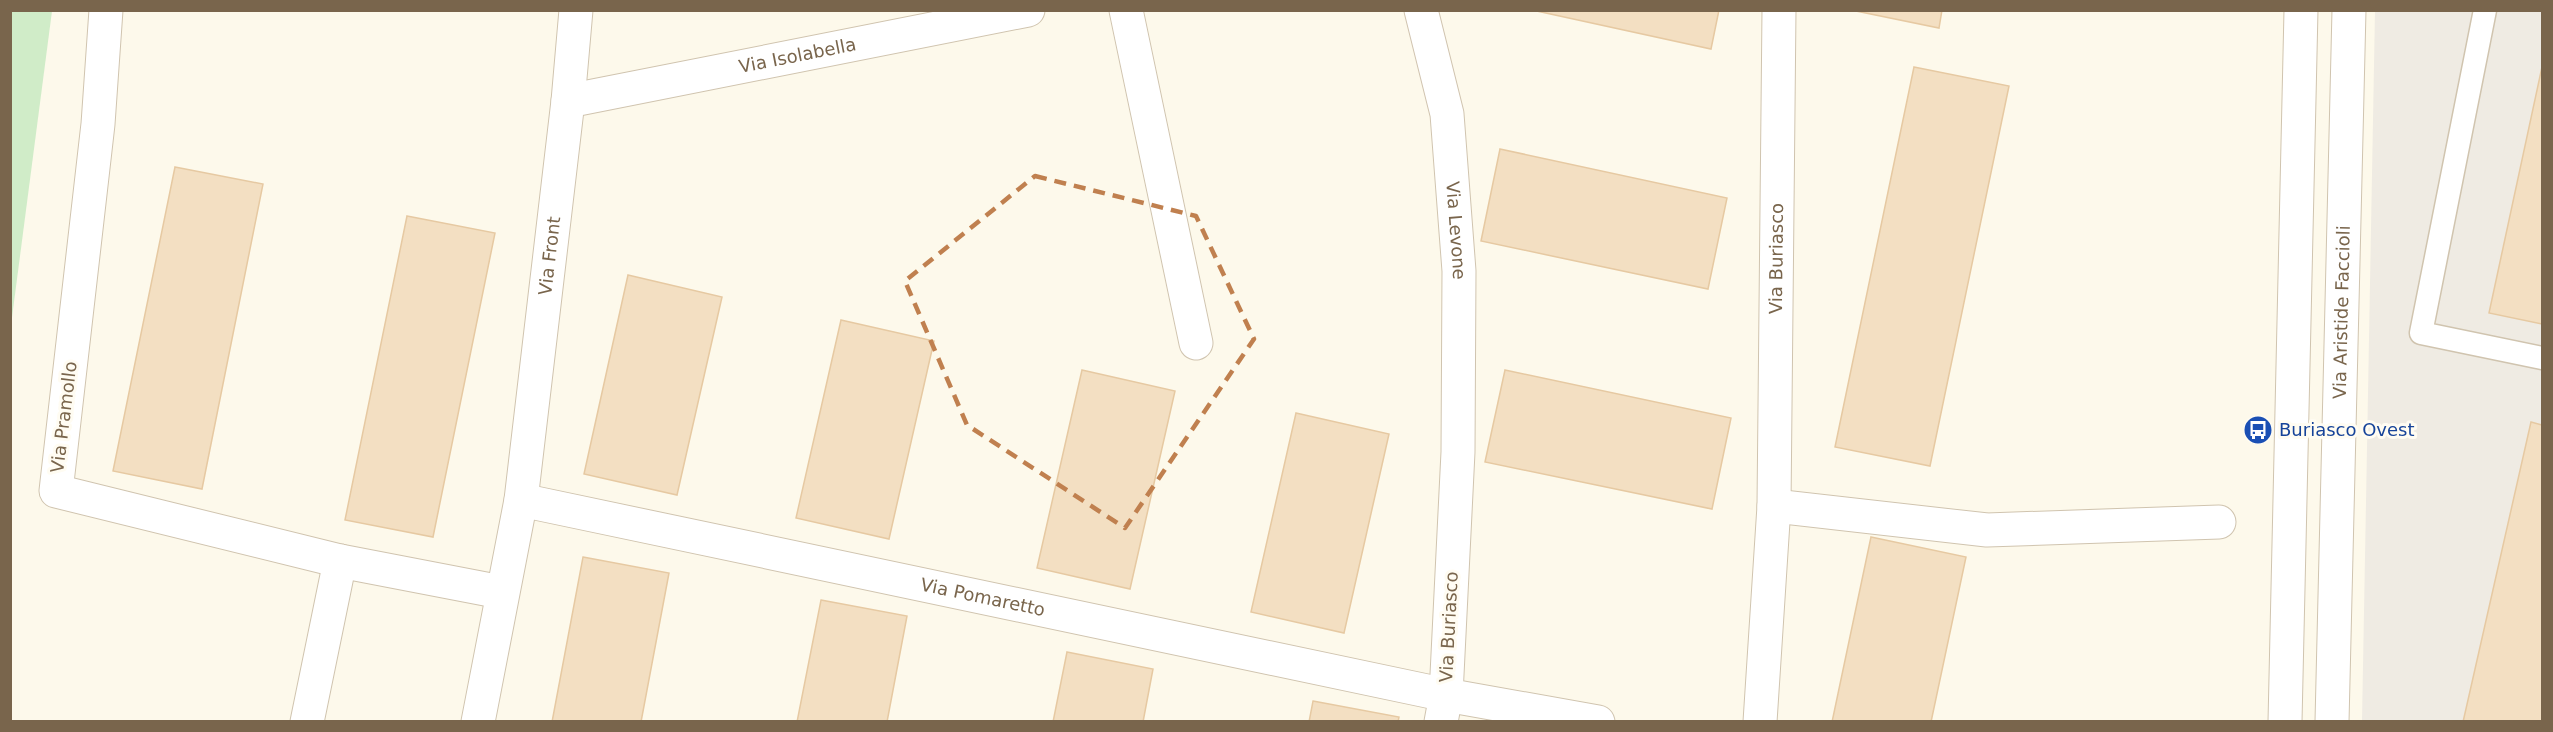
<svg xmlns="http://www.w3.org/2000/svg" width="2553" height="732" font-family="'DejaVu Sans',sans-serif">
	<rect width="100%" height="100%" fill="#fdf9eb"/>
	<path fill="#efebe3" d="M2375,11H2542V721H2362Z"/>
	<path fill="#d0ecc8" d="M11,10L52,11L11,325L10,11Z"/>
	<g fill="#f3dfc2" stroke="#e6c9a2" stroke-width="1.5">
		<path d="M1532,10H1719L1711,49Z"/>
		<path d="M1851,10H1942L1939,28Z"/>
		<path d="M1914,67L2009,86L1930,466L1835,447Z"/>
		<path d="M2542,67V324L2489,313Z"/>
		<path d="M1500,149L1727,198L1708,289L1481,241Z"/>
		<path d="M175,167L263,184L202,489L113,471Z"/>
		<path d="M407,216L495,233L433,537L345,520Z"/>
		<path d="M628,275L722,297L677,495L584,474Z"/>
		<path d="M841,320L934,341L889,539L796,518Z"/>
		<path d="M1082,370L1175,391L1130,589L1037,568Z"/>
		<path d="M1505,370L1731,418L1712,509L1485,462Z"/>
		<path d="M1296,413L1389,434L1344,633L1251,612Z"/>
		<path d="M2531,422L2542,425V722H2463Z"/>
		<path d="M1871,537L1966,557L1931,722H1832Z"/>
		<path d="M583,557L669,573L641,722H552Z"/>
		<path d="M821,600L907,616L887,722H797Z"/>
		<path d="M1067,652L1153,669L1143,722H1053Z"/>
		<path d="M1313,701L1399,717L1398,722H1309Z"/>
	</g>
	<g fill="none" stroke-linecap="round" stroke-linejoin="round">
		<g stroke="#d0c4af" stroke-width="25">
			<path id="lane" d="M2485,10L2421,333L2542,358"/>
		</g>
		<g stroke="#d0c4af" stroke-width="35">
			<g id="street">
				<path d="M106,10L98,124L56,491L340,561L501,592"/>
				<path d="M1126,10L1196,343"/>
				<path id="s1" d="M1421,10L1447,114L1459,271L1458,452L1446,695L1441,722"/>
				<path id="s2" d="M568,101L1028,10"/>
				<path id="s3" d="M521,500L1446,695L1598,722"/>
				<path d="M1774,506L1987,530L2219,522"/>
				<path d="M307,722L340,561"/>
				<path id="s4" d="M478,722L521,500L568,101L576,10"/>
				<path id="s5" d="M1760,722L1774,506L1779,10"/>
				<path d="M2285,722L2301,10"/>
				<path id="s6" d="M2332,722L2349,10"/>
			</g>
		</g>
		<use href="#lane" stroke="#fff" stroke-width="22"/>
		<use href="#street" stroke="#fff" stroke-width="33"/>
	</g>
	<path fill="none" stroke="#c0804f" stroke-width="4.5" stroke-dasharray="12 8" stroke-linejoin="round" d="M1035,176L1196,216L1254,339L1125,528L967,425L905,281Z"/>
	<defs>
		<g id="bus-disc" transform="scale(1.5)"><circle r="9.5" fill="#1a4fb4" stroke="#fffcf2"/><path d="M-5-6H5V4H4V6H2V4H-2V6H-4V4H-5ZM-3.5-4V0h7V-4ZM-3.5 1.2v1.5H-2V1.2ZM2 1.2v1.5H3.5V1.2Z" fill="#fff"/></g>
	</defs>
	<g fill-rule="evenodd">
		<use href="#bus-disc" x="2258" y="430"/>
	</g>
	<g text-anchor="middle" stroke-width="6" stroke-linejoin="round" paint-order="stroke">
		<g font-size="18" fill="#79654c" stroke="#fffcf2">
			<text dy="6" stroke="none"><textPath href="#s2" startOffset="234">Via Isolabella</textPath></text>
			<text dy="6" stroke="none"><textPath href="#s1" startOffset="224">Via Levone</textPath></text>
			<text dy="6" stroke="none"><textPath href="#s4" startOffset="472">Via Front</textPath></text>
			<text dy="6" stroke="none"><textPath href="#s5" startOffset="464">Via Buriasco</textPath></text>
			<text dy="6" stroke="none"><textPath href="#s6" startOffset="410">Via Aristide Faccioli</textPath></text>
			<text transform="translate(64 417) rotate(-83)" y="6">Via Pramollo</text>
			<text dy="6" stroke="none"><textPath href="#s3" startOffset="472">Via Pomaretto</textPath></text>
			<text transform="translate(1449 627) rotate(-87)" y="6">Via Buriasco</text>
		</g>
		<g font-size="18" fill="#164399" stroke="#fffcf2" text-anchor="start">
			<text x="2279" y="436">Buriasco Ovest</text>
		</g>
	</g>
	<rect width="2553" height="732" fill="none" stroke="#79654c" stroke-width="24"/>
</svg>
